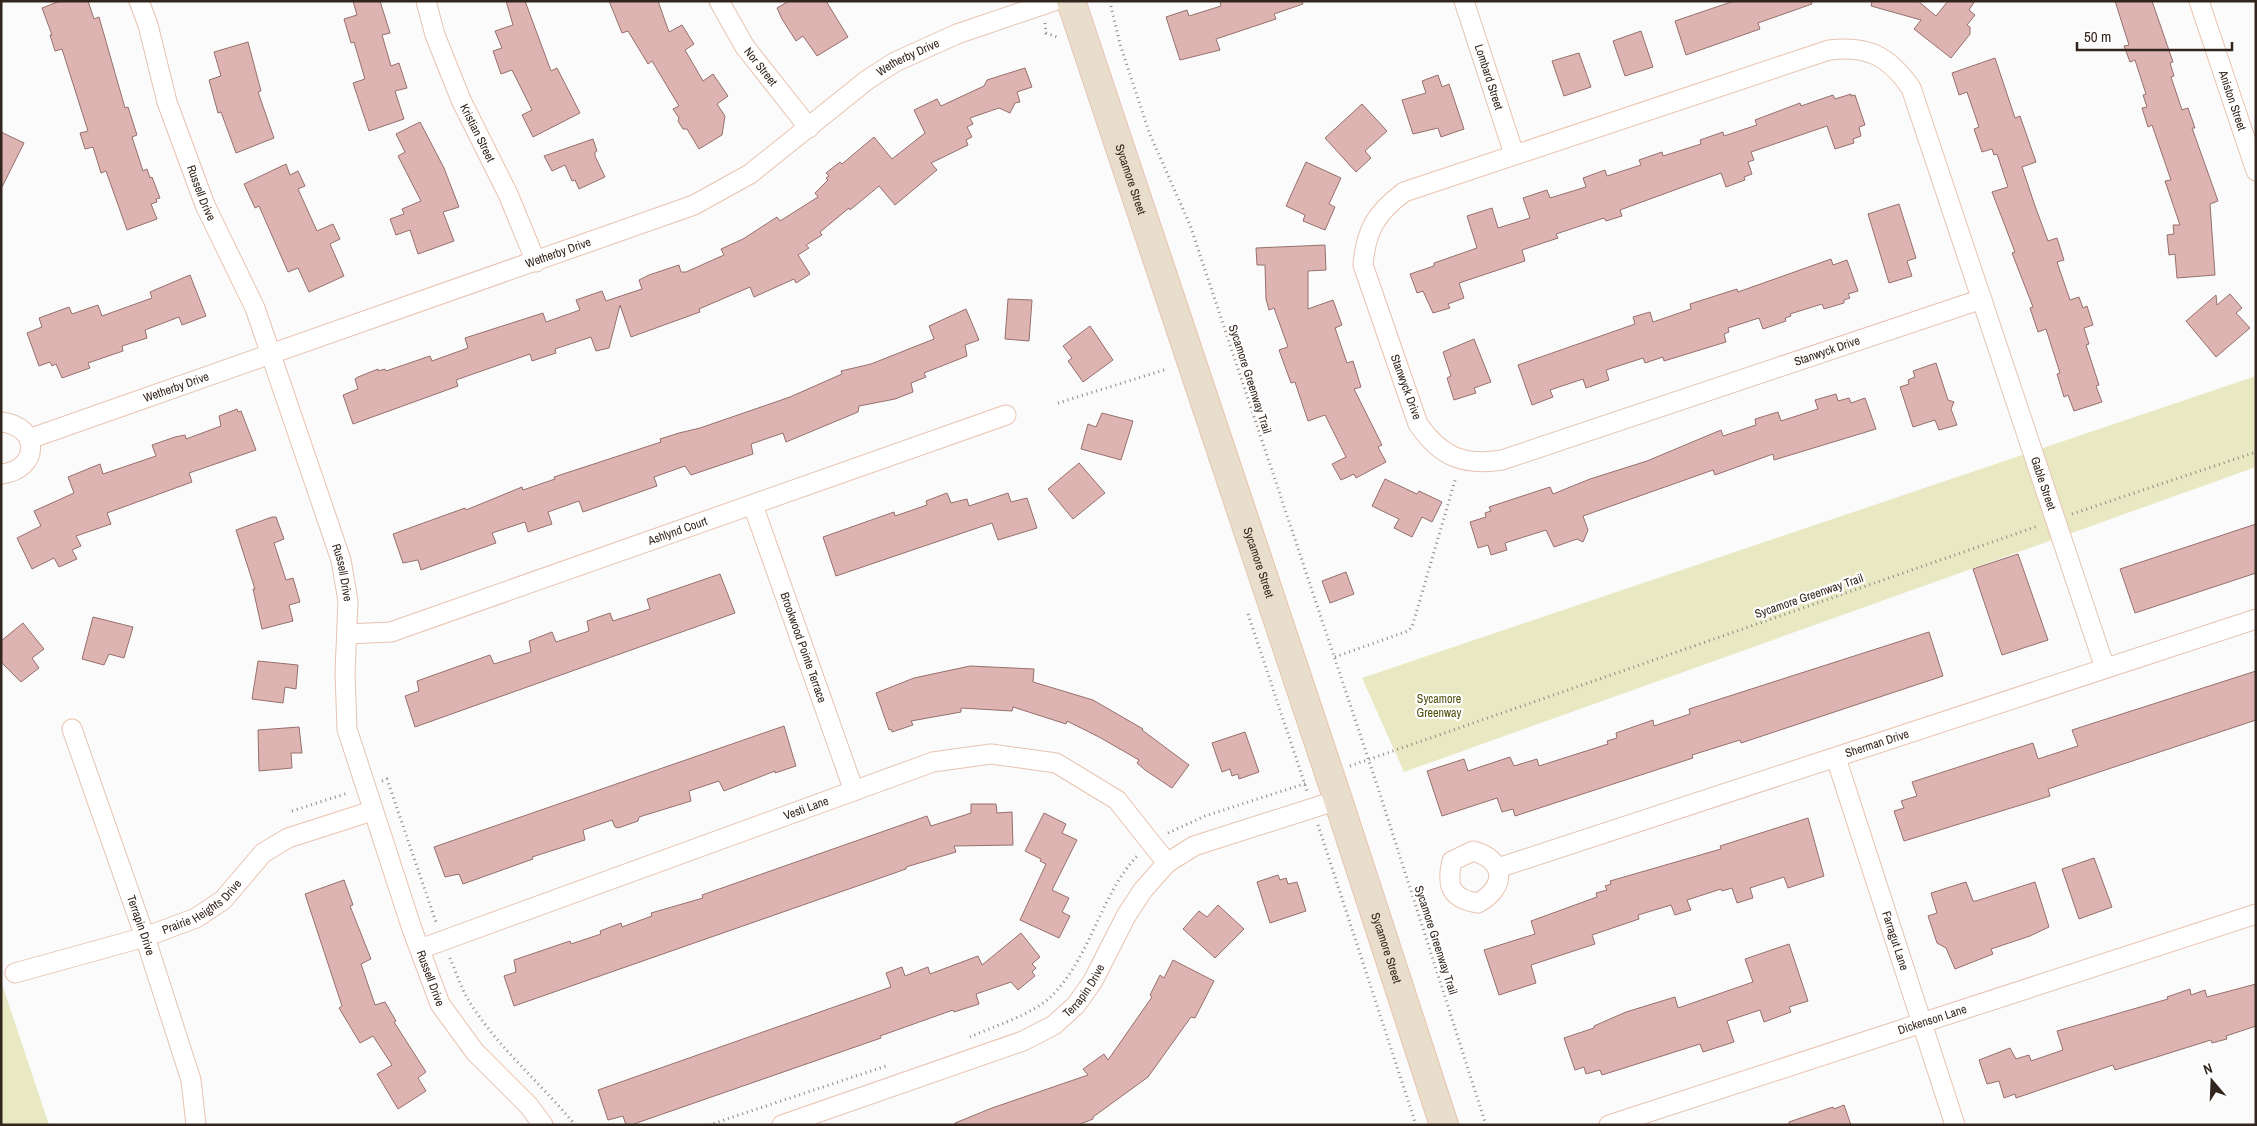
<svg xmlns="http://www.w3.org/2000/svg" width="2257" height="1126" font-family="'Archivo Narrow',sans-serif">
	<rect width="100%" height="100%" fill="#fbfbfb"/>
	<g fill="#e8e9c3">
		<path d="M2256,376V467L1404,772L1362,678Z"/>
		<path d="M1,981L49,1125H1Z"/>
	</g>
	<g fill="#ddb4b1" stroke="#96706d">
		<path d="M60,1H88L94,19L99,17L125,108L128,107L137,135L132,137L143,171L147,169L150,178L152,177L160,198L156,199L157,202L151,204L157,219L127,230L106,171L101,173L93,147L85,149L80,133L88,131L62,49L55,51L50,35H52L42,8Z"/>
		<path d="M353,1H380L390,33L382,35L391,66L399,63L407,88L395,91L404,119L369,131L353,83L365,79L354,42L351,43L344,19L357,15Z"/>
		<path d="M506,1H525L551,71L557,68L580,113L533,137L522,115L532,110L512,70L501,74L493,51L502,48L495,31L513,25Z"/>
		<path d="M609,1H658L669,32L682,25L694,44L685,50L703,81L713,74L728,96L717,104L725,116L722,135L699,149L687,129H683L678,121L679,118L673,109L679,106L652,61L648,64L628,31L622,33Z"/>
		<path d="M789,1H826L848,37L817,56L803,36L796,41L782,19L777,8Z"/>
		<path d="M1220,1H1302L1303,4L1274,14L1276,19L1216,39L1220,50L1180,60L1166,17L1187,10L1189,16L1221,6Z"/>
		<path d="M1734,1H1811L1812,4L1758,23L1760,29L1686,55L1675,21Z"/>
		<path d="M1872,1H1918L1936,16L1948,1H1975L1969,10L1975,15L1967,25L1970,27V34L1951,58L1914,29L1921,20L1871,6Z"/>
		<path d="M2115,1H2152L2173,62L2170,63L2174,76L2171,77L2182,110L2188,108L2195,128H2192L2218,201L2210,204L2215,275L2177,278L2175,254L2169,255L2167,235L2174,234L2173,225H2180L2165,181L2171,180L2152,125L2148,127L2142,108L2147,107L2143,95L2146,94L2135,60L2130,62L2124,46L2129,45Z"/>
		<path d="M1641,31L1653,67L1625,76L1613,41Z"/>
		<path d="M248,42L261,91L258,92L274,138L236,153L221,112L218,113L209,80L221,76L214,52Z"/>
		<path d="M1579,53L1591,87L1564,96L1552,61Z"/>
		<path d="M1995,58L2015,118L2020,116L2036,162L2022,167L2035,206L2048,241L2057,238L2064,260L2057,262L2070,300L2079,297L2083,308L2087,306L2093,325L2084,328L2089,344L2086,345L2099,385L2096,386L2102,402L2074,411L2068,395L2064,397L2057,374L2060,373L2046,329L2038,332L2030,308L2033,307L2012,253L2015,252L1992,192L2008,187L1997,154L1994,155L1992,149L1982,152L1974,129L1979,127L1967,92L1959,95L1952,73Z"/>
		<path d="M1025,68L1032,87L1017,92L1020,102L1015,103L1010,113L999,108L970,118L973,124L967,127L972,137L966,140L968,145L931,163L937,170L895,205L879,186L850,210L849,208L820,232L822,235L806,245L809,248L798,255L810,274L796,283L794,279L754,297L750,287L699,309L700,312L631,337L620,305L609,348L596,351L591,337L555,349L556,353L532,361L530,354L456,380L458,386L353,424L343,395L358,389L355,379L358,377L378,369V371L385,369L386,371L430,356L432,361L468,348L465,338L543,313L546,322L580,310L576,300L602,291L606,301L642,289L639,280L649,275L679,265L681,272H686L724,255L721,249L743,239L777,217L780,221L818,197L815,193L828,180L826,178L829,176L826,173L840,162L842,164L874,137L892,159L925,133L914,110L937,99L941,106L984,86L987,80Z"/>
		<path d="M1438,75L1442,87L1449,84L1464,129L1441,137L1438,128L1413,134L1402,100L1426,93L1422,81Z"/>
		<path d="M1851,94V96L1855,95L1865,125L1859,127L1861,136L1853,139L1854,143L1835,149L1827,126L1751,152L1754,160L1748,162L1752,174L1744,177L1745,180L1726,187L1721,173L1620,210L1622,216L1606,221L1604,218L1556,234L1558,238L1522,250L1525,261L1459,283L1464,298L1448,304L1450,308L1433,313L1423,291L1417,293L1410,274L1434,266V263L1477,248L1467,216L1492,208L1498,228L1530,218L1523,198L1547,190L1550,198L1586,187L1583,178L1605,170L1607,176L1641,165L1639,160L1662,152L1663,156L1701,144L1700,140L1723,132L1724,136L1757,125L1755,120L1800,103L1801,106L1833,95L1835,99Z"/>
		<path d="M1362,104L1387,131L1365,151L1371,158L1356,172L1325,138Z"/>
		<path d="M420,122L444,168L459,207L443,212L454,241L418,254L410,230L396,235L390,219L404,214L402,209L421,201L398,156L405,152L396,134Z"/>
		<path d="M1,132L24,143L1,189Z"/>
		<path d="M593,139L597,151L595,152V156L605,177L579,189L575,180L572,181L565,165L552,171L544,156Z"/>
		<path d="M1306,162L1341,178L1329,204L1335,207L1325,230L1303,221L1305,215L1286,206Z"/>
		<path d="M286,164L290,175L298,171L305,186L298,189L317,231L333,224L340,239L330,244L344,276L309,292L298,268L288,272L259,206L255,208L244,184Z"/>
		<path d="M1899,204L1916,258L1907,261L1912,276L1889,283L1868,214Z"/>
		<path d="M1325,245L1326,270L1308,271V309L1333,300L1342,325L1335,328L1347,363L1353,361L1361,387L1354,389L1382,445L1378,447L1386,462L1356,478L1354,474L1341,480L1332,464L1346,457L1325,415L1308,421L1295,382L1291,383L1279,350L1288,347L1274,308L1269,310L1266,299L1265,265H1257L1256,248Z"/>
		<path d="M1831,259L1833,265L1847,260L1858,291L1848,294L1850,298L1844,300V303L1824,309L1822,304L1790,314L1791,316L1785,318L1786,321L1763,329L1759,318L1728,328L1729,332L1724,334L1726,342L1664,361L1663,357L1645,363L1643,358L1606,370L1609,380L1586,388L1583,379L1550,390L1553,397L1532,405L1518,365L1635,324L1633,317L1650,312L1653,322L1691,309L1690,304L1737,289L1738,292Z"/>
		<path d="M190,275L206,316L182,325L179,317L145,330L147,338L122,346L123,351L88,363L90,368L62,378L56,364L52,366L50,362L39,366L27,333L42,327L39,318L69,307L72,314L98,305L102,316L152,298L150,292Z"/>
		<path d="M2230,294L2242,308L2236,313L2250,328L2216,357L2186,321L2216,295L2217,305Z"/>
		<path d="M1008,299L1032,300L1029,341L1005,339Z"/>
		<path d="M966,309L979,340L965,345L967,356L924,373L926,377L911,383L913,392L895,399L859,406L858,412L786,442L783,433L751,444L753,454L691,475L685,466L654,477L657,486L583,512L579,501L548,512L552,524L528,532L525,522L492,533L496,543L421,570L418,560L403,563L393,534L465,508L466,510L522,487L523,490L555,479L554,477L661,442L660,439L679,433L700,428L790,397L842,374L841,371L871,364L934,339L929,326Z"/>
		<path d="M1090,326L1113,360L1083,382L1068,361L1072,358L1063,346Z"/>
		<path d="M1474,339L1491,382L1474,388L1476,393L1454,400L1447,378L1451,376L1443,352Z"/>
		<path d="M1936,363L1948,400L1954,402L1951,409L1957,425L1939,430L1935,420L1913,427L1900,387L1909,384L1908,380L1915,377L1913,371Z"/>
		<path d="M1836,394L1838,401L1849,398L1851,403L1865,398L1876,429L1774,460L1773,454L1715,475L1713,470L1583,516L1588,530L1583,542L1577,539L1554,547L1546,530L1505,543L1507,550L1491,555L1488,545L1478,548L1470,522L1486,517L1485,513L1491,511L1489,507L1550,487L1553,494L1590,479L1647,461L1721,430L1723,436L1756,425L1755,419L1778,412L1781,421L1818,409L1815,400Z"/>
		<path d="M237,409L238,412L241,411L256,450L189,473L192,482L107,513L111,524L76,536L81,546L72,550L77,559L59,567L54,558L32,569L17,538L41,526L34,511L74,493L68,477L100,464L103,474L156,456L152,445L175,437L185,435L186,439L221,426L219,416Z"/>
		<path d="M1102,413L1133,421L1121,460L1081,449L1088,424L1096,427Z"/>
		<path d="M1079,463L1105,493L1073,519L1048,489Z"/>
		<path d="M1385,479L1417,494L1419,491L1442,502L1432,522L1422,517L1412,537L1394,528L1399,519L1372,506Z"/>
		<path d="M947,493L951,503L967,499L969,506L1008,493L1011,502L1027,498L1037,528L998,540L992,523L836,576L823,537L894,512L895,516L927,505L926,501Z"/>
		<path d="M272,517H276L284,539L274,543L286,580L293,578L300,602L289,605L293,621L262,629L253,589H255L236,530Z"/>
		<path d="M2256,524V573L2135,613L2120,569Z"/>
		<path d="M2018,554L2048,640L2002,655L1973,569Z"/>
		<path d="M1346,572L1354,594L1330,603L1322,581Z"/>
		<path d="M720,574L735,613L415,727L405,696L419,691L417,681L490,655L494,664L531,652L529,641L552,632L556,642L589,631L587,621L610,613L613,621L650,609L647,599Z"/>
		<path d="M93,617L133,627L124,658L109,654L104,665L82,659Z"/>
		<path d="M23,623L44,649L32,658L39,668L21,682L1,662V641Z"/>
		<path d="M1929,632L1943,676L1741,743L1740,740L1692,755L1693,758L1515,816L1513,809L1502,812L1497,798L1442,816L1427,771L1464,759L1468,771L1510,757L1514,766L1537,759L1539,766L1608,744L1607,741L1617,738L1616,733L1653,720L1654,726L1690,714L1689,709Z"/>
		<path d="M258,661L298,665L296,689L285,687L283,703L252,699Z"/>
		<path d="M970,666L1034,669L1033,682L1093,700L1143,729L1142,730L1189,765L1172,788L1145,770L1137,763L1139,760L1099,737L1067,721L1066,724L1013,707L1012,711L961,708V712L911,721L913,725L892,732L891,729L889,730L876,693L914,678Z"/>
		<path d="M2256,671V720L2048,789L2050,796L1904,841L1894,811L1904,808L1901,801L1917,796L1912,782L2033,743L2038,759L2078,746L2072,730Z"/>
		<path d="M784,726L796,766L775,773V771L724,791L719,781L689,791L691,801L639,817L638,821L618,828L615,827L612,820L583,830L585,840L532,857L533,859L463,884L459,874L445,877L434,847Z"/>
		<path d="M299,727L302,753H291L292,768L259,771L258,730Z"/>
		<path d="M1245,732L1259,772L1239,779L1238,774L1232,776L1230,769L1222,772L1212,743Z"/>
		<path d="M971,804H996L997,813L1012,812L1013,845L954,846L956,852L906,867V869L514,1006L504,976L516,972L514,960L570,941L571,944L601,934L600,931L621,923L622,927L652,916L651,913L703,898L702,895L927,816L931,826L971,813Z"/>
		<path d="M1044,813L1066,824L1062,833L1077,840L1052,890L1069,898L1062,912L1070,916L1059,938L1020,920L1046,864L1040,861L1041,859L1025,851Z"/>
		<path d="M1808,818L1824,876L1788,888L1784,877L1750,888L1753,898L1737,903L1732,888L1722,891L1721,889L1687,900L1691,910L1675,915L1671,905L1638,915L1639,919L1592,935L1595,944L1531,965L1536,983L1499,995L1484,950L1535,934L1531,921L1597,897L1596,893L1607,890L1605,886L1611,884L1610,881L1721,849L1720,846Z"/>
		<path d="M2094,858L2112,907L2079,919L2062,869Z"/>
		<path d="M1278,875L1280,880L1286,878L1288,884L1297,882L1306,911L1270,923L1257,882Z"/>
		<path d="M344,880L353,905L350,906L371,959L361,964L375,1005L385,1002L396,1021L394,1022L426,1072L418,1078L426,1091L398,1109L377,1074L392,1065L373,1036L360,1043L339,1008L342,1006L305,894Z"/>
		<path d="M1966,882L1973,901H1976L2035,882L2049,927L2030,936L1991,949L1993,954L1955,969L1946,948L1937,943L1928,916L1937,913L1931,893Z"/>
		<path d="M1218,905L1244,929L1215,958L1183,929L1199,911L1207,917Z"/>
		<path d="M1021,933L1040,957L1032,964L1036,968L1032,972L1035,976L1018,990L1011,982L976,994L979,1004L954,1012L953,1010L880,1036L881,1038L631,1125H626L623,1116L608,1120L598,1090L891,987L886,973L902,967L905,976L928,967L930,974L978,956L982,965Z"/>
		<path d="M1789,944L1808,1001L1789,1007L1791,1012L1764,1022L1760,1010L1727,1021L1734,1042L1703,1052L1700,1044L1602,1075L1600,1070L1586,1074L1584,1067L1575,1070L1564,1038L1594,1028V1026L1626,1012L1675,997L1678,1008L1753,982L1745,959Z"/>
		<path d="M1173,960L1214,981L1195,1018L1191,1017L1148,1077L1093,1117V1119L1078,1125H955V1123L992,1108L1088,1075L1083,1069L1104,1054L1108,1060L1152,997L1150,995L1160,975L1164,978Z"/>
		<path d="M2256,984V1026L2226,1036L2227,1039L2212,1043L2211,1040L2115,1070L2113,1065L2016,1098L2015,1094L2004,1098L1999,1081L1987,1084L1979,1060L2010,1048L2016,1059L2029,1055L2031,1061L2063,1050L2057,1031L2168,999L2167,997L2190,989L2191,995L2205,990L2207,997Z"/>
		<path d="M1844,1105L1851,1125H1789V1122L1833,1107L1834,1109Z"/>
	</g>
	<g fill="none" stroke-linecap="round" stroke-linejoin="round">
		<g stroke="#e7c3af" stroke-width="21">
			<g id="street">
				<path id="s1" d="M139,1L148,25L167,102L205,205L255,308L341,560L348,601L345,673L347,729L412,929L440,1004L475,1052L529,1106L543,1125"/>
				<path id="s2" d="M426,1L435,35L461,100L508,194L536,262"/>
				<path id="s3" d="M719,1L745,47L809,128"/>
				<path id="s4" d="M1464,1L1514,154"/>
				<path id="s5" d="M2199,1L2256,171"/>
				<path id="s6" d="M1982,299L1502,460C1463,466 1441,457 1418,424L1363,265C1366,230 1376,213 1404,192L1829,50C1867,45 1889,56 1911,88L2105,668"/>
				<path d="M1,422C41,426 40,470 1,474"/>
				<path id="s7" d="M29,439L694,205L750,174L867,80L895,62L957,34L1054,1"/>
				<path id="s8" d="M753,505L854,791"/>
				<path id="s9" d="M347,634L391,632L1006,415"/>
				<path id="s10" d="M72,729L145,937L191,1080L196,1125"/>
				<path id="s11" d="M1836,758L1955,1125"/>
				<path d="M1473,851C1506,860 1507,887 1478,903C1451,899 1446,886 1452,861Z"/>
				<path id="s12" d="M1498,868L2256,619"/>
				<path id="s13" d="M420,949L933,762L991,754L1056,763L1117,800L1167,863"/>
				<path id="s14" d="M15,973L145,937L196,918L223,900L263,853L288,838L372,811"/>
				<path id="s15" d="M782,1125L1023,1041L1054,1025L1076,1005L1093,981L1126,916L1143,890L1167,863L1194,846L1338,800"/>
				<path id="s16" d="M1609,1125L2256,914"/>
			</g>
		</g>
		<g stroke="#e7c3af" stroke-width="30">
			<g id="secondary">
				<path id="s17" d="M1071,1L1338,800L1444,1125"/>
			</g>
		</g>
		<g stroke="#908985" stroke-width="3" stroke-dasharray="1 4" stroke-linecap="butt">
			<path d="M1111,6L1120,44L1149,132L1190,225L1378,788L1486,1125"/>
			<path d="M1045,23L1046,33L1057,37"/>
			<path d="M1058,403L1167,369"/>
			<path d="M2072,514L2256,452"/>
			<path d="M1248,614L1307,791"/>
			<path d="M1335,657L1408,631L1412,627L1456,477"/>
			<path d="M1350,766L2038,526"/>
			<path d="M382,781L387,779L436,922"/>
			<path d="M292,811L348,793"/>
			<path d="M1318,825L1416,1125"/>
			<path d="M1168,833L1205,816L1307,783"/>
			<path d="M450,958C456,972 461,988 469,1001C497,1047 541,1083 575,1125"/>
			<path d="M970,1037C994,1026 1025,1017 1046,1001C1090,963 1098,898 1137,856"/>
			<path d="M709,1125L886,1066"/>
		</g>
		<use href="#street" stroke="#fff" stroke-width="19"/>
		<use href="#secondary" stroke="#e8decb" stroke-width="28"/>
	</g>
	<g text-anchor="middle" stroke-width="4.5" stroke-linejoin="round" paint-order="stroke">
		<g font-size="12" fill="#32251d" stroke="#fff">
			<text dy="4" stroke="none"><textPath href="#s7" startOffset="966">Wetherby Drive</textPath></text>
			<text dy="4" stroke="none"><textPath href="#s3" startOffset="78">Nor Street</textPath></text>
			<text dy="4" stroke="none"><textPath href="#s4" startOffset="80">Lombard Street</textPath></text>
			<text dy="4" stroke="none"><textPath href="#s5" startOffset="105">Aniston Street</textPath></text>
			<text dy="4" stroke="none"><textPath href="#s2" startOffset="142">Kristian Street</textPath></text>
			<text dy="4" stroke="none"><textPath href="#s17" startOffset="188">Sycamore Street</textPath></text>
			<text dy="4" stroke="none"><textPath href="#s1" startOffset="202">Russell Drive</textPath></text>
			<text dy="4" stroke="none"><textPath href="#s7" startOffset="561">Wetherby Drive</textPath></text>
			<text transform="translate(1827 351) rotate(-19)" y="4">Stanwyck Drive</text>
			<text transform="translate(1250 379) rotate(72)" y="4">Sycamore Greenway Trail</text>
			<text dy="4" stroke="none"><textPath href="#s7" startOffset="156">Wetherby Drive</textPath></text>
			<text transform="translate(1406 387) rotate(70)" y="4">Stanwyck Drive</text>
			<text dy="4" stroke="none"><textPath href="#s6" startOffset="1821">Gable Street</textPath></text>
			<text dy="4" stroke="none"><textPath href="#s9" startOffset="348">Ashlynd Court</textPath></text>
			<text dy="4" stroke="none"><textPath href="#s17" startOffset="592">Sycamore Street</textPath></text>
			<text dy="4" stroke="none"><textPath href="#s1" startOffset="608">Russell Drive</textPath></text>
			<text transform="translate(1809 596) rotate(-19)" y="4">Sycamore Greenway Trail</text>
			<text dy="4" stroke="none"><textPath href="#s8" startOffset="151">Brookwood Pointe Terrace</textPath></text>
			<text dy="4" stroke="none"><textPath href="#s12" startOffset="399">Sherman Drive</textPath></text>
			<text dy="4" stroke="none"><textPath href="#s13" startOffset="411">Vesti Lane</textPath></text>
			<text dy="4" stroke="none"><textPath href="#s14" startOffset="200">Prairie Heights Drive</textPath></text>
			<text dy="4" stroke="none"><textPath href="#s10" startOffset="208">Terrapin Drive</textPath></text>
			<text transform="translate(1436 940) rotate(72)" y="4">Sycamore Greenway Trail</text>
			<text dy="4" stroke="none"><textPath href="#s11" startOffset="192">Farragut Lane</textPath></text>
			<text dy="4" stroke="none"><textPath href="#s17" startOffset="998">Sycamore Street</textPath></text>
			<text dy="4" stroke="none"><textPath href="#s1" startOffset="1028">Russell Drive</textPath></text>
			<text dy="4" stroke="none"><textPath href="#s15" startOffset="336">Terrapin Drive</textPath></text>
			<text dy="4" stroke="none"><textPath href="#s16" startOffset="340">Dickenson Lane</textPath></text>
		</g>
		<g font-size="12" fill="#514f0e" stroke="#fff">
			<text x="1439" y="703">Sycamore<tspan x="1439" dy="14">Greenway</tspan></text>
		</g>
	</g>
	<rect width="2257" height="1126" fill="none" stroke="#32251d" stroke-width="5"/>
	<g transform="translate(2212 1081) rotate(341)" stroke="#ffffff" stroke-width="4" paint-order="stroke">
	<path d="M0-4L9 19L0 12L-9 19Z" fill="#32251d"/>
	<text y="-8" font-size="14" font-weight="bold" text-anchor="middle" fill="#32251d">N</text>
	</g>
	<path d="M2077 42v8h155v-8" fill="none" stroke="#32251d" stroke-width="2.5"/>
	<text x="2084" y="42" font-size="15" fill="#32251d" stroke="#ffffff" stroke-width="4" paint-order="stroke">50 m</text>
</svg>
